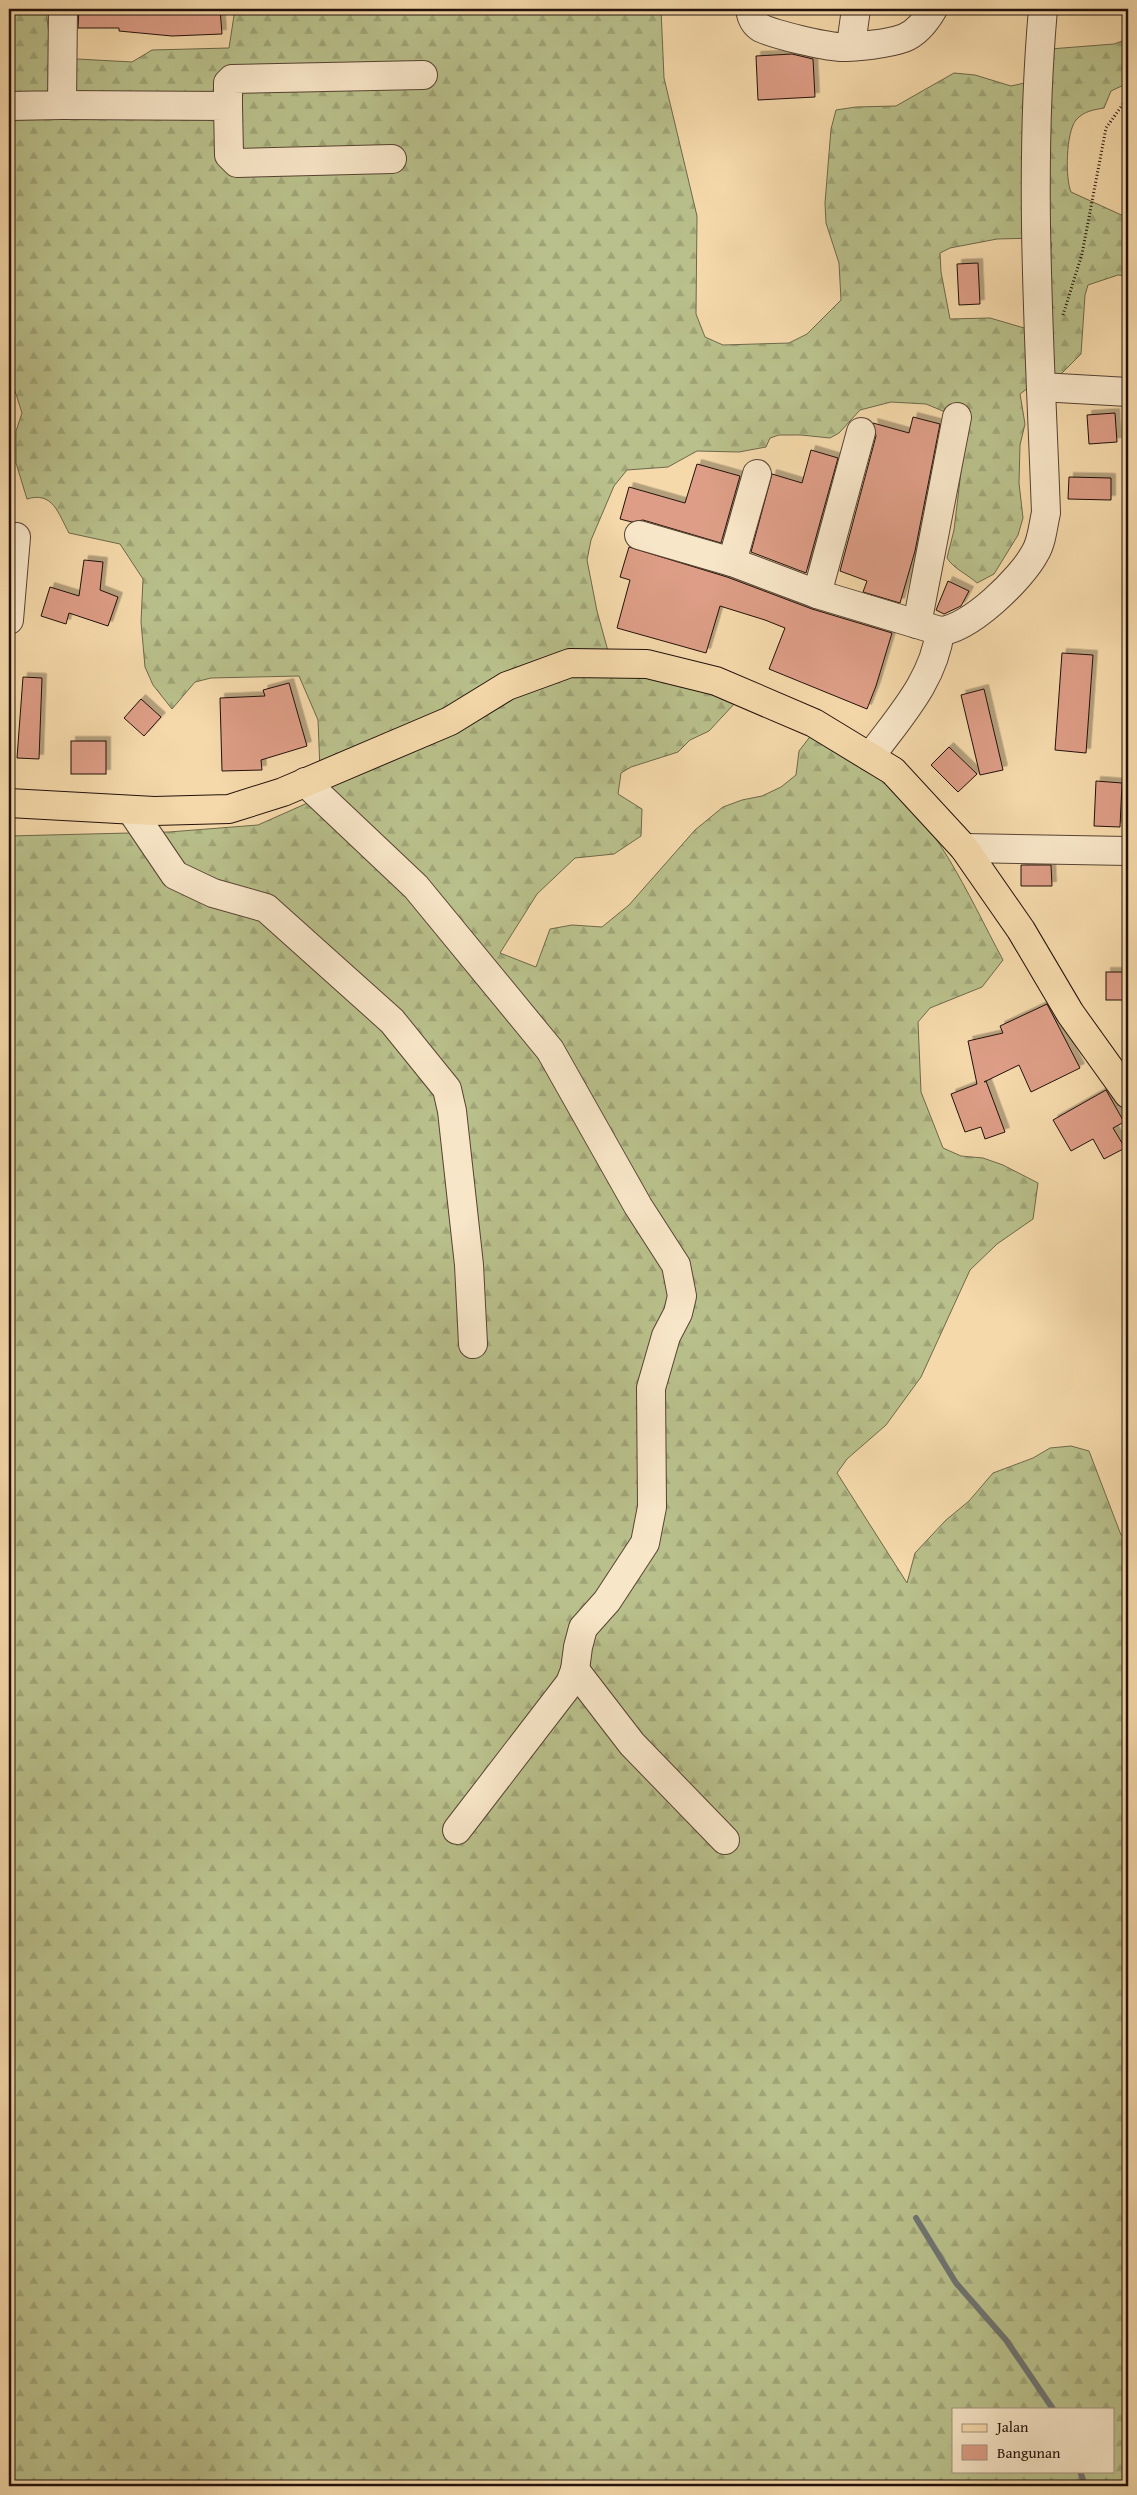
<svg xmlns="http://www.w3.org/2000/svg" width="1137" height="2495" font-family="'Gentium Book Plus',serif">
	<defs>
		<pattern id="forest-firs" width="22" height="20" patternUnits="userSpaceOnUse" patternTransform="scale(1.25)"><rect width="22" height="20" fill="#b9c08b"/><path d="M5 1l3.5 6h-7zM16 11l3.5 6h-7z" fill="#9fa477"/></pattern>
		<filter id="shadow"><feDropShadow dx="4.5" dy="-4.5" stdDeviation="0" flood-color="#0004"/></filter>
	</defs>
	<rect width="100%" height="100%" fill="#f5d9aa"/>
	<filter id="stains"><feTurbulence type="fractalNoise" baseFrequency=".004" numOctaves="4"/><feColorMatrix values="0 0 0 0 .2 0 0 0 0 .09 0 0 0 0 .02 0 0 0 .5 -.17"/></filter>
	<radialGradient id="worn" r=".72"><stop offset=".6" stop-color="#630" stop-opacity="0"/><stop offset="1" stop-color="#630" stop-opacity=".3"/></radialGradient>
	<path fill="url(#forest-firs)" stroke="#6e684b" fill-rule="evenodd" d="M9,9H46L51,52L59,58L132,62L152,50L229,48L235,9H661L664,78L697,216L696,314L705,337L723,345L789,343L807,334L841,300L839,263L826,223L825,203L831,129L836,110L856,107L896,106L954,73L975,75L1011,86L1029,82L1050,49L1114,44L1128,39V83L1111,91L1104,108C1093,110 1084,111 1076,120C1066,132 1065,178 1071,192L1128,218V276L1118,275L1088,285L1085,295L1081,354L1061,374L1028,388L1020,394L1025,424L1020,445L1019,483L1023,518L1018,535L994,574L977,583C967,574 954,569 947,558L954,530L967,421L926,404L891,402L860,410L839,433L830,438L801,435H779L770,438L766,447L739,452L697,451L668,467L627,470L614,486L591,540L587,560L597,611L614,673L684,684L735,703L709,731L690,740L678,752L631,767L621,773L618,794L642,809L641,836L614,854L575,858L537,894L500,953L536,967L550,929L572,925L602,927L629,905L695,830L723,807L742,800L762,796L781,787L796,775L799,751L812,734C831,746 853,756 872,769C935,816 967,893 1003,960L982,987L930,1008L918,1022L921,1092L943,1148L961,1156L983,1158L1003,1165L1038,1183L1033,1219L997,1244L970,1270L921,1377L886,1425L847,1459L837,1473L907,1583L915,1553L946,1520L969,1501L993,1473L1033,1458L1050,1448L1071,1446L1089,1451L1121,1535H1128V2486H9V836L169,832L258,825L321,797L318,720L299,676L211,678L195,682L172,709L153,685L145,667L141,622L143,579L120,544L69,533C58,513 53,491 27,499L16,463V431L22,413L9,372ZM1037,238L1052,243L1046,276L1031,330L990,318L950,319L941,272L940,253L950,248L997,239ZM953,2409H1113V2471H953Z"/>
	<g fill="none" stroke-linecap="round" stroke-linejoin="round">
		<g stroke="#6f7572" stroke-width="6">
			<path d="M916,2218L956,2283L1006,2340L1053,2409"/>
			<path d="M1080,2471L1085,2486"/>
		</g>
	</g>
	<g fill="#dd9d86" stroke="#22110b" filter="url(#shadow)">
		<path d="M79,9H220L222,34L172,36L119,31V28H78Z"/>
		<path d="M792,54L813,59L815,97L758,100L756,56Z"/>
		<path d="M978,263L980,304L959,305L957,264Z"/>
		<path d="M1115,413L1117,442L1089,444L1087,415Z"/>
		<path d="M913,417L940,424L915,551L900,603L863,592L867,581L840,571L876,436L873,423L909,433Z"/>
		<path d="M811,450L838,458L806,573L751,552L772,474L802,483Z"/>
		<path d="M697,464L740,476L721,543L643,520L632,522L620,519L629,487L685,503Z"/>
		<path d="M1069,477L1111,478V500L1068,499Z"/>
		<path d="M629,547L727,577L812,609L892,633L876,686L867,709L769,669L785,628L765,620L720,606L706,653L617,628L630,580L620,577Z"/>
		<path d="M84,560L103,562L100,590L118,597L108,626L69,613L66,624L41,616L50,587L79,596Z"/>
		<path d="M948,581L969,591L961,606L944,614L936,610Z"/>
		<path d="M1062,653L1093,655L1086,753L1055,750Z"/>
		<path d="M23,677L42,678L39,759L17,758Z"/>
		<path d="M289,683L307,746L261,760L262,770L222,771L220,698L265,696L263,690Z"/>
		<path d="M984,689L1003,770L980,775L961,695Z"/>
		<path d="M141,699L161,717L144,736L124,718Z"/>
		<rect x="71" y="741" width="35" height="33"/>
		<path d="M949,747L977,774L958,792L931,765Z"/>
		<path d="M1096,781L1122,783L1120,827L1094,826Z"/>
		<path d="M1021,865H1051L1052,886H1021Z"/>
		<rect x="1106" y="972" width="22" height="28"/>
		<path d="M1047,1004L1080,1068L1031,1092L1019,1065L984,1082L986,1081L1005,1132L985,1139L981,1127L965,1132L951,1094L977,1084L968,1041L1003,1033L1000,1026Z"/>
		<path d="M1106,1090L1124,1122L1113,1128L1125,1148L1104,1159L1093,1139L1071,1151L1053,1120Z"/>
	</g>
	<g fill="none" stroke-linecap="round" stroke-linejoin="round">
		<g stroke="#574333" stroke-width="30">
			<g id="minor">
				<path d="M750,9C751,16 754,24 761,28C776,35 823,46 840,47C856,47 888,44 904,38C917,33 926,21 933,9"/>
				<path d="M851,45L856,9"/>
				<path d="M62,105L228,106L229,155L237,163L392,159"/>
				<path d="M9,106L62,105L63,9"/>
				<path d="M228,106V83L232,79L423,75"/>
				<path d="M1041,387L1128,392"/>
				<path d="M639,535L732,562L817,594L940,631C934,681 898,718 870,757"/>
				<path d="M732,562L757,474"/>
				<path d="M817,594L861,432"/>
				<path d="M9,620L16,537"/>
				<path d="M917,624L957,417"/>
				<path d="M940,631C969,630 1022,578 1035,553C1042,542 1043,525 1046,513C1040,345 1028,177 1043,9"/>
				<path d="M305,782L416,887L550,1050L638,1206L676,1265L682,1296L678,1313L666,1336L651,1388L652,1507L645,1543L607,1601L583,1628L578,1647L575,1670L570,1683L457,1830"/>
				<path d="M131,810L175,875L213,893L266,908L392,1021L447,1089L452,1111L469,1265L473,1344"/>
				<path d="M964,848L1128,851"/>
				<path d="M575,1670L632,1744L725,1840"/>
			</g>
		</g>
		<g stroke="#22110b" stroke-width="30">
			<path id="major" d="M9,803L154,811L229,809L283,792L450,721L507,686L570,663L647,664L716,681L814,723L893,771L964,848L1021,930L1070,1013L1128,1094"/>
		</g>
		<path stroke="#22110b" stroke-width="3" stroke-dasharray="1 2.5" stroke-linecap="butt" d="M1063,315L1082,254L1106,128L1128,97"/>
		<use href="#minor" stroke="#f8e6c8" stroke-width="28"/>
		<use href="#major" stroke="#f5d9aa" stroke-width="28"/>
	</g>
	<rect width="1137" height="2495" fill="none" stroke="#f5d9aa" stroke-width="30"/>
	<rect x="10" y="10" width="1117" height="2475" fill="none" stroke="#22110b" stroke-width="2.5"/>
	<rect x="15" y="15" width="1107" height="2465" fill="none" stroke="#22110b"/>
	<rect x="952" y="2408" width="162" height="65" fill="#f8e6c8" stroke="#a2917c"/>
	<rect x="962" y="2424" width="25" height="8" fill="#f5d9aa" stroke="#a2917c"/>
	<text x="997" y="2432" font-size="15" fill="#22110b">Jalan</text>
	<rect x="962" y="2445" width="25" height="15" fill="#dd9d86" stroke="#a2917c"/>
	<text x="997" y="2458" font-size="15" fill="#22110b">Bangunan</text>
	<rect width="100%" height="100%" filter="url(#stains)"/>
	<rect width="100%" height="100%" fill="url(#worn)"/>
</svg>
